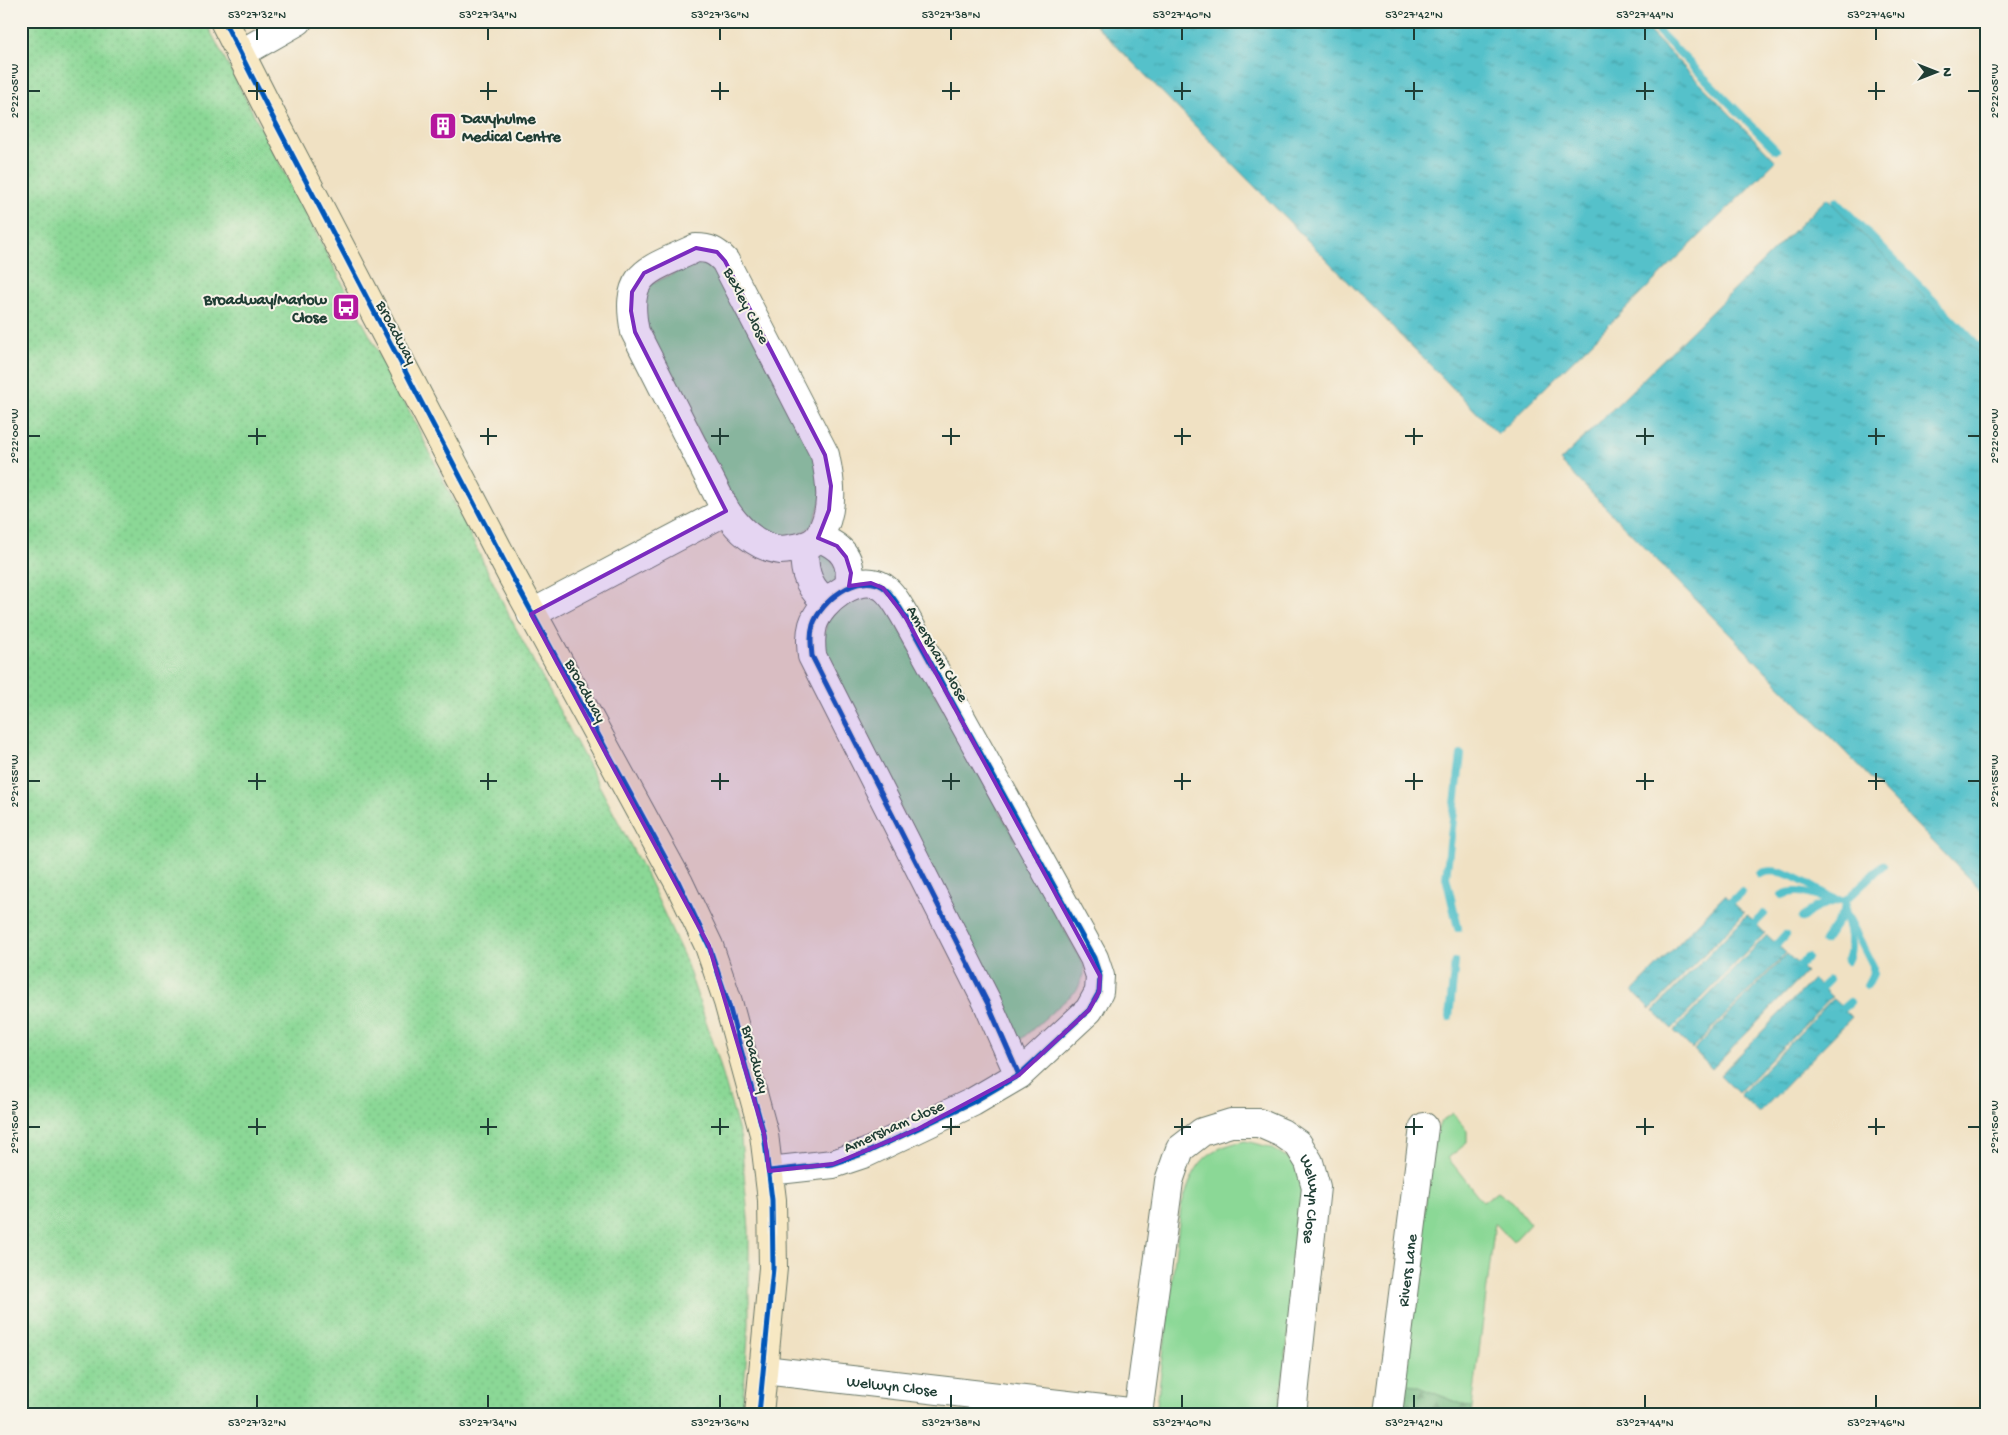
<svg xmlns="http://www.w3.org/2000/svg" width="2008" height="1435" font-family="'Gochi Hand',sans-serif">
	<defs>
		<pattern id="forest-firs" width="22" height="20" patternUnits="userSpaceOnUse" patternTransform="scale(1.25)"><rect width="22" height="20" fill="#70b87f"/><path d="M5 1l3.5 6h-7zM16 11l3.5 6h-7z" fill="#5b9769"/></pattern>
		<pattern id="park-dots" width="8" height="8" patternUnits="userSpaceOnUse" patternTransform="scale(1.25)"><rect width="8" height="8" fill="#8bd896"/><path d="M2 2h.1M6 6h.1" fill="none" stroke="#78ba82" stroke-width="1.8" stroke-linecap="round"/></pattern>
		<pattern id="water-ripples" width="26" height="14" patternUnits="userSpaceOnUse" patternTransform="scale(1.25)"><rect width="26" height="14" fill="#54c1ca"/><path d="M2 4q2-2 4 0t4 0M15 11q2-2 4 0t4 0" fill="none" stroke="#459ea5"/></pattern>
	</defs>
	<rect width="100%" height="100%" fill="#f7f3e8"/>
	<filter id="ink" filterUnits="userSpaceOnUse"><feTurbulence type="fractalNoise" baseFrequency=".02" numOctaves="2"/><feDisplacementMap in="SourceGraphic" scale="10" xChannelSelector="R" yChannelSelector="G"/><feConvolveMatrix kernelMatrix="1 2 1 2 8 2 1 2 1" color-interpolation-filters="sRGB"/></filter>
	<filter id="wash" filterUnits="userSpaceOnUse"><feTurbulence type="fractalNoise" baseFrequency=".0096" numOctaves="4" result="noise"/><feDisplacementMap in="SourceGraphic" scale="20" xChannelSelector="R" yChannelSelector="G"/><feGaussianBlur stdDeviation="1.12" result="paint"/><feColorMatrix in="noise" values="0 0 0 0 0 0 0 0 0 0 0 0 0 0 0 0 0 1.4 0 .05"/><feComposite in="paint" operator="in"/></filter>
	<g filter="url(#wash)">
		<rect width="100%" height="100%" fill="#f0e1c3"/>
		<g fill="#8bd896" stroke="#558a65">
			<path d="M699,262L718,266L816,450L822,497L813,525L802,533L776,538L741,515L643,325L644,292L653,283Z"/>
			<path d="M824,546L841,578L827,587L813,559Z"/>
			<path d="M881,595L1084,965V975L1077,990L1018,1042L822,654L828,613L841,599Z"/>
			<path d="M1453,1113L1467,1131V1143L1448,1158L1483,1202L1498,1191L1513,1202L1530,1224L1513,1242L1495,1223L1472,1408L1403,1381L1434,1138L1441,1121Z"/>
			<path d="M1245,1141C1267,1145 1289,1153 1301,1174C1305,1181 1303,1194 1304,1202L1279,1414H1156L1181,1207C1194,1167 1201,1149 1245,1141Z"/>
		</g>
		<path fill="url(#forest-firs)" stroke="#487a5a" d="M1403,1381L1472,1408L1471,1414H1399Z"/>
		<path fill="url(#park-dots)" stroke="#558a65" d="M21,21H205L413,418L510,617L648,878L685,959L717,1054L741,1139L749,1229V1324L742,1414H21Z"/>
		<g fill="url(#water-ripples)" stroke="#3a7f7f">
			<path d="M1092,21H1639L1776,161L1498,434Z"/>
			<path d="M1827,198L1987,361V897L1560,461Z"/>
			<path d="M1725,895L1744,913L1651,1009L1633,991Z"/>
			<path d="M1747,915L1765,933L1672,1029L1653,1011Z"/>
			<path d="M1767,935L1786,953L1692,1049L1674,1031Z"/>
			<path d="M1787,954L1806,972L1712,1069L1694,1050Z"/>
			<path d="M1813,979L1832,997L1738,1093L1720,1075Z"/>
			<path d="M1833,999L1852,1017L1759,1113L1740,1095Z"/>
		</g>
		<g fill="none" stroke-linecap="round" stroke-linejoin="round">
			<g stroke="#54c1ca" stroke-width="8">
				<path d="M1648,21L1776,150"/>
				<path d="M1836,201L1987,355"/>
				<path d="M1760,874C1780,863 1811,887 1830,897L1837,900H1846"/>
				<path d="M1782,895C1799,887 1812,897 1828,899"/>
				<path d="M1732,901L1742,892"/>
				<path d="M1802,918L1816,907L1835,901"/>
				<path d="M1755,923L1764,914"/>
				<path d="M1458,928L1446,877L1461,755"/>
				<path d="M1824,941L1845,911"/>
				<path d="M1777,944L1785,935"/>
				<path d="M1847,961C1854,948 1850,936 1847,922"/>
				<path d="M1799,966L1807,958"/>
				<path d="M1867,985L1873,974V966L1845,911L1846,900L1883,865"/>
				<path d="M1822,987L1829,980"/>
				<path d="M1843,1008L1850,1002"/>
				<path d="M1449,1017L1455,962"/>
			</g>
		</g>
	</g>
	<g filter="url(#ink)">
		<g fill="none" stroke-linecap="round" stroke-linejoin="round">
			<g stroke="#687666" stroke-width="30">
				<g id="street">
					<path d="M240,54L298,21"/>
					<path d="M696,248C709,248 716,251 725,261L825,455C831,483 835,509 819,537C816,542 806,546 800,547C794,548 786,550 781,550C756,547 739,530 726,511L635,332C623,271 648,271 696,248Z"/>
					<path d="M818,538C843,546 853,561 849,586"/>
					<path d="M805,546C803,567 806,584 822,598L833,597"/>
					<path d="M531,614L726,511"/>
					<path d="M769,1171L833,1164L866,1153L973,1102L1019,1075L1089,1010L1099,992L1100,976L1094,958L906,618C900,608 893,594 883,587C858,571 820,602 813,625C810,636 811,645 812,656L987,1002L1019,1075"/>
					<path id="s1" d="M764,1370L1138,1413"/>
					<path id="s2" d="M1138,1414L1169,1181L1180,1149L1202,1132L1231,1123H1259L1282,1133L1298,1144L1309,1162L1316,1187L1292,1414"/>
					<path id="s3" d="M1388,1414L1424,1127"/>
				</g>
			</g>
			<g stroke="#687666" stroke-width="30">
				<path id="secondary" d="M224,21L271,114L512,576L679,883L709,946L728,1002L764,1134L772,1200L773,1268L759,1414"/>
			</g>
			<use href="#street" stroke="#fff" stroke-width="28"/>
			<use href="#secondary" stroke="#f7e8c3" stroke-width="28"/>
			<g stroke="#f7f3e8" stroke-width="8">
				<g id="cycleway">
					<path d="M224,21L271,114L512,576L679,883L709,946L728,1002L764,1134L772,1200L773,1268L759,1414"/>
					<path d="M769,1171L833,1164L866,1153L973,1102L1019,1075L1089,1010L1099,992L1100,976L1094,958L906,618C900,608 893,594 883,587C858,571 820,602 813,625C810,636 811,645 812,656L987,1002L1019,1075"/>
				</g>
			</g>
			<use href="#cycleway" stroke="#0057b8" stroke-width="5"/>
		</g>
	</g>
	<path fill="#7b2cbf" fill-opacity="0.2" stroke="#7b2cbf" stroke-width="4" stroke-linejoin="round" d="M696,248L717,252L725,261L825,455L831,486L829,510L818,538L837,546L846,557L851,573L849,586L871,583L883,588L906,618L1100,976L1099,992L1089,1010L1019,1075L918,1129L833,1164L769,1171L764,1134L709,946L531,614L726,511L635,332L631,311L632,292L644,273Z"/>
	<path fill="none" stroke="#1f3d34" stroke-width="2" d="M257,28V40M488,28V40M720,28V40M951,28V40M1182,28V40M1414,28V40M1645,28V40M1876,28V40M257,82V100M488,82V100M720,82V100M951,82V100M1182,82V100M1414,82V100M1645,82V100M1876,82V100M28,91H40M248,91H266M480,91H497M711,91H729M942,91H960M1174,91H1191M1405,91H1423M1636,91H1654M1868,91H1885M1968,91H1980M257,428V445M488,428V445M720,428V445M951,428V445M1182,428V445M1414,428V445M1645,428V445M1876,428V445M28,436H40M248,436H266M480,436H497M711,436H729M942,436H960M1174,436H1191M1405,436H1423M1636,436H1654M1868,436H1885M1968,436H1980M257,773V790M488,773V790M720,773V790M951,773V790M1182,773V790M1414,773V790M1645,773V790M1876,773V790M28,781H40M248,781H266M480,781H497M711,781H729M942,781H960M1174,781H1191M1405,781H1423M1636,781H1654M1868,781H1885M1968,781H1980M257,1118V1135M488,1118V1135M720,1118V1135M951,1118V1135M1182,1118V1135M1414,1118V1135M1645,1118V1135M1876,1118V1135M28,1127H40M248,1127H266M480,1127H497M711,1127H729M942,1127H960M1174,1127H1191M1405,1127H1423M1636,1127H1654M1868,1127H1885M1968,1127H1980M257,1395V1408M488,1395V1408M720,1395V1408M951,1395V1408M1182,1395V1408M1414,1395V1408M1645,1395V1408M1876,1395V1408"/>
	<defs>
		<g id="building-square" transform="scale(1.4375)"><rect x="-9" y="-9" width="18" height="18" rx="4" fill="#b5179e" stroke="#f7f3e8"/><path d="M-4-6H4V6H1V3H-1V6H-4ZM-2.5-4.3h1.7v1.8h-1.7ZM.8-4.3h1.7v1.8H.8ZM-2.5-1h1.7V.8h-1.7ZM.8-1h1.7V.8H.8Z" fill="#fff"/></g>
		<g id="bus-square" transform="scale(1.4375)"><rect x="-9" y="-9" width="18" height="18" rx="4" fill="#b5179e" stroke="#f7f3e8"/><path d="M-5-6H5V4H4V6H2V4H-2V6H-4V4H-5ZM-3.5-4V0h7V-4ZM-3.5 1.2v1.5H-2V1.2ZM2 1.2v1.5H3.5V1.2Z" fill="#fff"/></g>
	</defs>
	<g fill-rule="evenodd">
		<use href="#building-square" x="443" y="126"/>
		<use href="#bus-square" x="346" y="307"/>
	</g>
	<g text-anchor="middle" stroke-width="4" stroke-linejoin="round" paint-order="stroke">
		<g font-size="16" font-weight="bold" fill="#1f3d34" stroke="#f7f3e8" text-anchor="start">
			<text x="462" y="123">Davyhulme<tspan x="462" dy="18">Medical Centre</tspan></text>
			<text x="327" y="304" text-anchor="end">Broadway/Marlow<tspan x="327" dy="18">Close</tspan></text>
		</g>
		<g font-size="16" fill="#1f3d34" stroke="#f7f3e8">
			<text transform="translate(748 305) rotate(63)" y="6">Bexley Close</text>
			<text transform="translate(398 332) rotate(62)" y="6">Broadway</text>
			<text transform="translate(939 653) rotate(60)" y="6">Amersham Close</text>
			<text transform="translate(587 690) rotate(61)" y="6">Broadway</text>
			<text transform="translate(757 1059) rotate(75)" y="6">Broadway</text>
			<text transform="translate(893 1125) rotate(-24)" y="6">Amersham Close</text>
			<text dy="6" stroke="none"><textPath href="#s2" startOffset="458">Welwyn Close</textPath></text>
			<text dy="6" stroke="none"><textPath href="#s3" startOffset="145">Rivers Lane</textPath></text>
			<text dy="6" stroke="none"><textPath href="#s1" startOffset="129">Welwyn Close</textPath></text>
		</g>
	</g>
	<rect width="2008" height="1435" fill="none" stroke="#f7f3e8" stroke-width="55"/>
	<g transform="translate(1936 72) rotate(90)" stroke="#f7f3e8" stroke-width="4" paint-order="stroke">
	<path d="M0-4L9 19L0 12L-9 19Z" fill="#1f3d34"/>
	<text y="-8" font-size="14" font-weight="bold" text-anchor="middle" fill="#1f3d34">N</text>
	</g>
	<rect x="28" y="28" width="1952" height="1380" fill="none" stroke="#1f3d34" stroke-width="2"/>
	<g font-size="12" text-anchor="middle" fill="#1f3d34">
		<text x="257" y="18">53°27'32"N</text>
		<text x="488" y="18">53°27'34"N</text>
		<text x="720" y="18">53°27'36"N</text>
		<text x="951" y="18">53°27'38"N</text>
		<text x="1182" y="18">53°27'40"N</text>
		<text x="1414" y="18">53°27'42"N</text>
		<text x="1645" y="18">53°27'44"N</text>
		<text x="1876" y="18">53°27'46"N</text>
		<text transform="translate(1994 91) rotate(-90)" y="4">2°22'05"W</text>
		<text transform="translate(14 91) rotate(-90)" y="4">2°22'05"W</text>
		<text transform="translate(1994 436) rotate(-90)" y="4">2°22'00"W</text>
		<text transform="translate(14 436) rotate(-90)" y="4">2°22'00"W</text>
		<text transform="translate(1994 781) rotate(-90)" y="4">2°21'55"W</text>
		<text transform="translate(14 781) rotate(-90)" y="4">2°21'55"W</text>
		<text transform="translate(1994 1127) rotate(-90)" y="4">2°21'50"W</text>
		<text transform="translate(14 1127) rotate(-90)" y="4">2°21'50"W</text>
		<text x="257" y="1426">53°27'32"N</text>
		<text x="488" y="1426">53°27'34"N</text>
		<text x="720" y="1426">53°27'36"N</text>
		<text x="951" y="1426">53°27'38"N</text>
		<text x="1182" y="1426">53°27'40"N</text>
		<text x="1414" y="1426">53°27'42"N</text>
		<text x="1645" y="1426">53°27'44"N</text>
		<text x="1876" y="1426">53°27'46"N</text>
	</g>
</svg>
